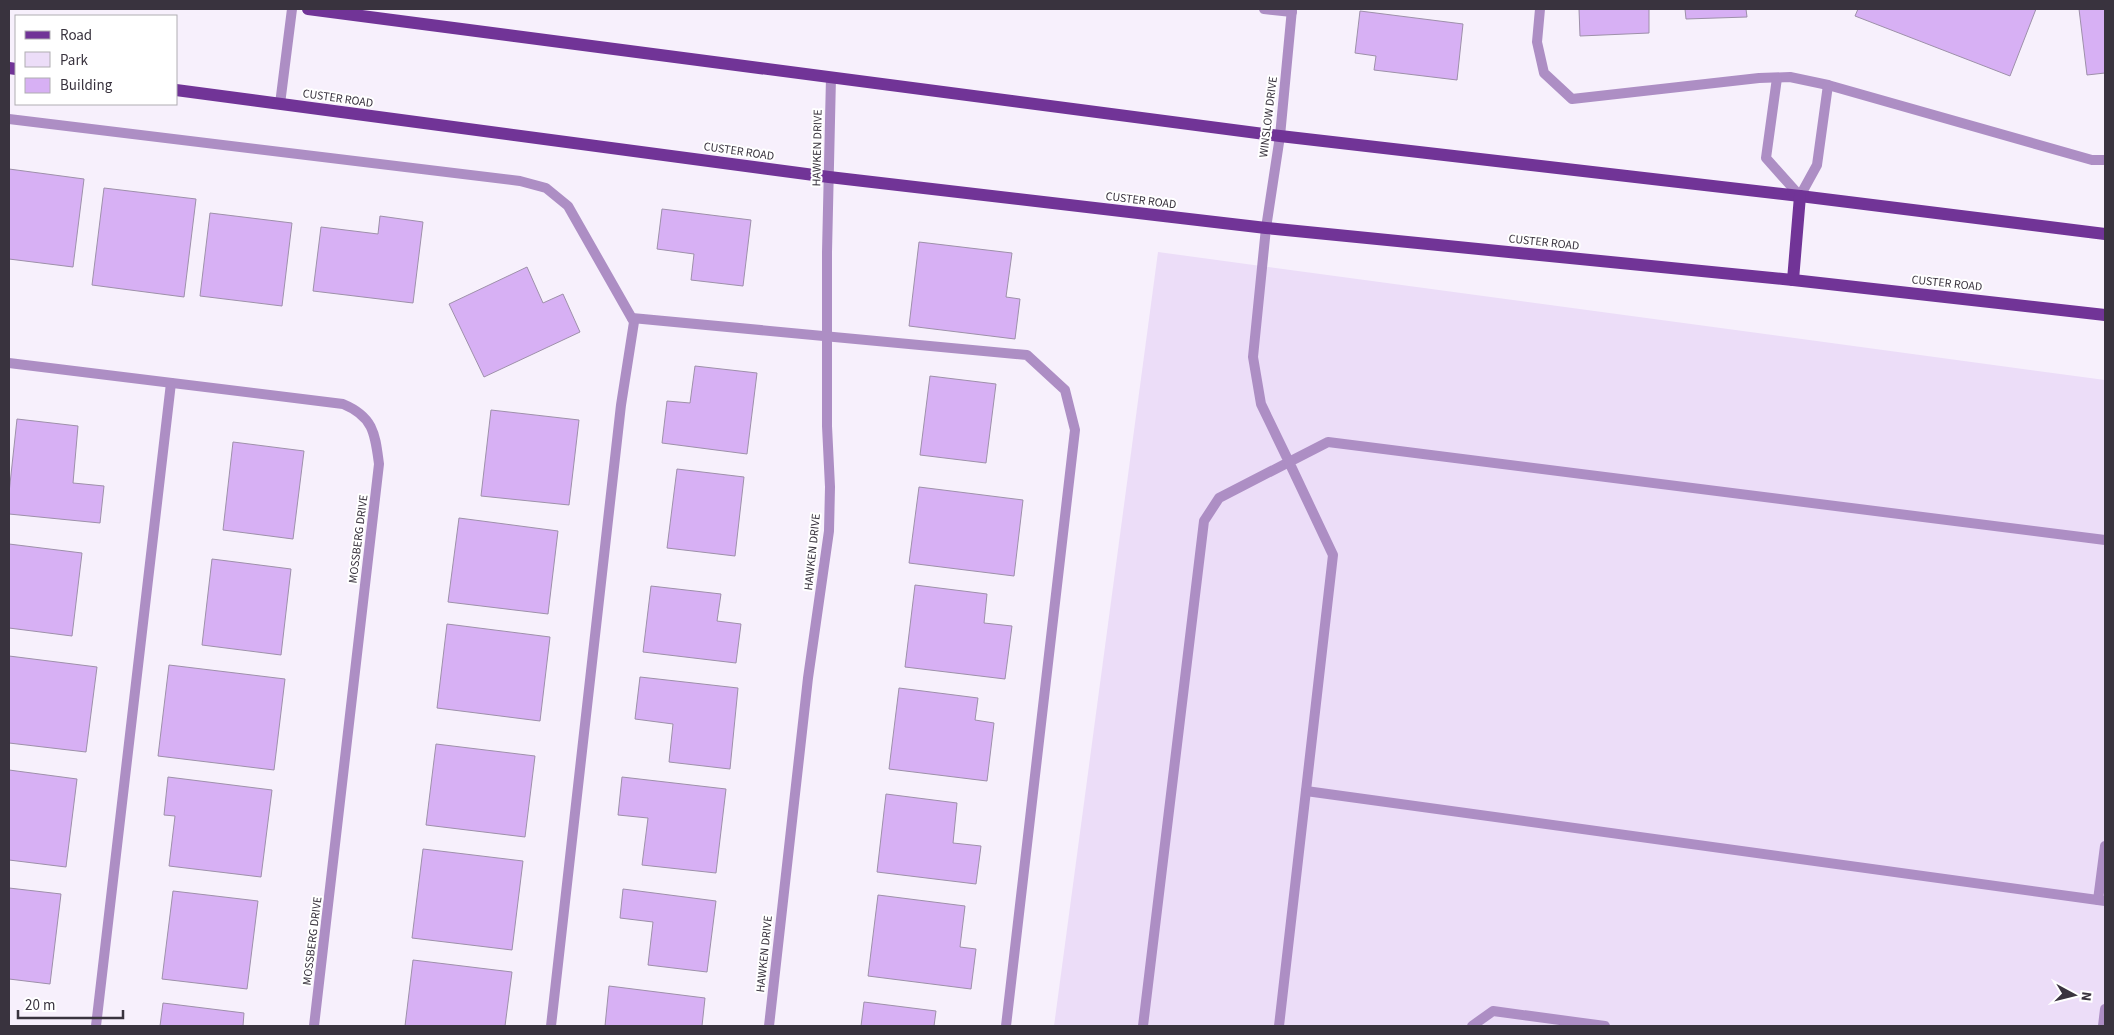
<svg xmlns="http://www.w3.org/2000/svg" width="2114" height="1035" font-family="'Source Sans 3',sans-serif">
	<rect width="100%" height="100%" fill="#f7f0fc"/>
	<path fill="#ecddf8" d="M1158,252L2105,380V1026H1054Z"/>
	<g fill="#d7b0f4" stroke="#9e90aa">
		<path d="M1579,9H1649V33L1580,36Z"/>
		<path d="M1685,9H1746L1747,17L1686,19Z"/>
		<path d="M1858,9H2036L2010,76L1855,16Z"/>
		<path d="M2079,9H2105V73L2087,75Z"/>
		<path d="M1360,11L1463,24L1457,80L1374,70L1376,56L1355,53Z"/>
		<path d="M9,169L84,179L73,267L9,259Z"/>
		<path d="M104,188L196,199L184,297L92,285Z"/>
		<path d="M662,209L751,220L743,286L691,280L694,254L657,249Z"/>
		<path d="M210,213L292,223L282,306L200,296Z"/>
		<path d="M380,216L423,222L413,303L313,291L321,227L378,234Z"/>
		<path d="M919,242L1012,253L1006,297L1020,299L1015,339L909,326Z"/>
		<path d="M527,267L543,303L563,294L580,332L484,377L449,304Z"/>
		<path d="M695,366L757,373L747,454L662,443L667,401L690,403Z"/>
		<path d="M930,376L996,384L986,463L920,455Z"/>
		<path d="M491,410L579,420L569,505L481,496Z"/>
		<path d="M17,419L78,426L73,483L104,486L100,523L9,514V493Z"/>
		<path d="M233,442L304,451L293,539L223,530Z"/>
		<path d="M677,469L744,477L735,556L667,548Z"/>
		<path d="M919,487L1023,500L1014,576L909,563Z"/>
		<path d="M459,518L558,531L548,614L448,602Z"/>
		<path d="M9,544L82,553L72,636L9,628Z"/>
		<path d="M212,559L291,569L281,655L202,645Z"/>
		<path d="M915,585L987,594L984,623L1012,626L1005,679L905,667Z"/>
		<path d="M651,586L721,594L717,621L741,624L736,663L643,652Z"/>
		<path d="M447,624L550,637L540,721L437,708Z"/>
		<path d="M9,656L97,667L86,752L9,743Z"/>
		<path d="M169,665L285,679L274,770L158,756Z"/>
		<path d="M640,677L738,688L730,769L669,762L673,724L635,719Z"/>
		<path d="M899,688L978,698L975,720L994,723L987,781L889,769Z"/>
		<path d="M436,744L535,756L525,837L426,825Z"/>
		<path d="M9,770L77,779L66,867L9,860Z"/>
		<path d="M168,777L272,790L261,877L169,866L175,816L164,815Z"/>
		<path d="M622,777L726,789L716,873L642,865L648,818L618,815Z"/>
		<path d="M886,794L957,803L953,843L981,846L976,884L877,872Z"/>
		<path d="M423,849L523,861L512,950L412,938Z"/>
		<path d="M9,888L61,894L50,984L9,979Z"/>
		<path d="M623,889L716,901L707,972L648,965L653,922L620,918Z"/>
		<path d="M173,891L258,901L247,989L162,979Z"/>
		<path d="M878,895L965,906L960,947L976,949L971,989L868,976Z"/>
		<path d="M413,960L512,972L505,1026H405Z"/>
		<path d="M609,986L705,998L702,1026H605Z"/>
		<path d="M864,1002L936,1011L934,1026H861Z"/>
		<path d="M163,1003L244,1013L243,1026H160Z"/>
	</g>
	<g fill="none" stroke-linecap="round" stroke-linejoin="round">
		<g stroke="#ad8ec4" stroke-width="10">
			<path d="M1540,9L1537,42L1544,73L1572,99L1759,78L1790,77L1828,85L2092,160H2105"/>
			<path d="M1777,78L1766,158L1800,196L1817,165L1828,85"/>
			<path d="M9,119L520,181L546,188L568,206L634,322L621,405L551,1026"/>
			<path d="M632,318L1027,355L1065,390L1075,430L1006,1026"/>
			<path d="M1306,791L2105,901"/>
			<path d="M2098,900L2105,846"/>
			<path d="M96,1026L171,383"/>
			<path d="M1143,1026L1204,521L1219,498L1289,462L1261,404L1253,357L1266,228"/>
			<path d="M1279,1026L1333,555L1289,462L1328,442L2105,540"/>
			<path d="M1472,1026L1493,1011L1605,1026"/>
			<path d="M2103,1026L2105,1009"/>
		</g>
		<g stroke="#ad8ec4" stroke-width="10">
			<path d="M1264,9L1292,12"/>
			<path d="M280,104L292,9"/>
			<path d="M1266,228L1280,136L1292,9"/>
			<path d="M9,363L343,404C374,417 375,434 379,464L314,1026"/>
			<path d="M769,1026L808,678L829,531L830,487L827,426V252L831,77"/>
		</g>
		<g stroke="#713497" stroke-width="12">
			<path d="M308,9L1280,136L1800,196L2105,234"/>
			<path d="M9,68L16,69"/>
			<path d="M176,90L829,177L1266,228L1793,280L2105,315"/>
			<path d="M1793,280L1800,196"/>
		</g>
	</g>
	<g text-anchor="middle" stroke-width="4" stroke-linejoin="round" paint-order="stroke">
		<g font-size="12" fill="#39333e" stroke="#fff">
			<text transform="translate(338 98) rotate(8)" y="4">CUSTER ROAD</text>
			<text transform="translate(1268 117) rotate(-83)" y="4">WINSLOW DRIVE</text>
			<text transform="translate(817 148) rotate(-89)" y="4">HAWKEN DRIVE</text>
			<text transform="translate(739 151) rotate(8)" y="4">CUSTER ROAD</text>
			<text transform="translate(1141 200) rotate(7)" y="4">CUSTER ROAD</text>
			<text transform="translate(1544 242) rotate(6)" y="4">CUSTER ROAD</text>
			<text transform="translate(1947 283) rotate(6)" y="4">CUSTER ROAD</text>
			<text transform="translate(358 539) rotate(-83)" y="4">MOSSBERG DRIVE</text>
			<text transform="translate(812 552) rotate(-84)" y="4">HAWKEN DRIVE</text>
			<text transform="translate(312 941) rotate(-83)" y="4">MOSSBERG DRIVE</text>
			<text transform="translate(764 954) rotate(-84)" y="4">HAWKEN DRIVE</text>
		</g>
	</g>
	<rect width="2114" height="1035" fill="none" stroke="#39333e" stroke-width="20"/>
	<rect x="15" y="15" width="162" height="90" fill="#ffffff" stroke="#b0adb2"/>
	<rect x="25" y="31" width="25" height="8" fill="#713497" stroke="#b0adb2"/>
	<text x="60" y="40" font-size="15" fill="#39333e">Road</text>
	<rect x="25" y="52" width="25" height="15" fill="#ecddf8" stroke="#b0adb2"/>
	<text x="60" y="65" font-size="15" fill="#39333e">Park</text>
	<rect x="25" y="78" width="25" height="15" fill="#d7b0f4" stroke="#b0adb2"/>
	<text x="60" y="90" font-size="15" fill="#39333e">Building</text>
	<g transform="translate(2074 995) rotate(97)" stroke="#ffffff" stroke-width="4" paint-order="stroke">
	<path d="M0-4L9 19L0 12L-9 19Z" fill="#39333e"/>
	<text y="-8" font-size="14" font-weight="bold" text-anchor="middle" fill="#39333e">N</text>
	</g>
	<path d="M18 1010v8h105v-8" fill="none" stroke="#39333e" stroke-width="2.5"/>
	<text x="25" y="1010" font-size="15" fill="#39333e" stroke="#ffffff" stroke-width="4" paint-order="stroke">20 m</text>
</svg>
